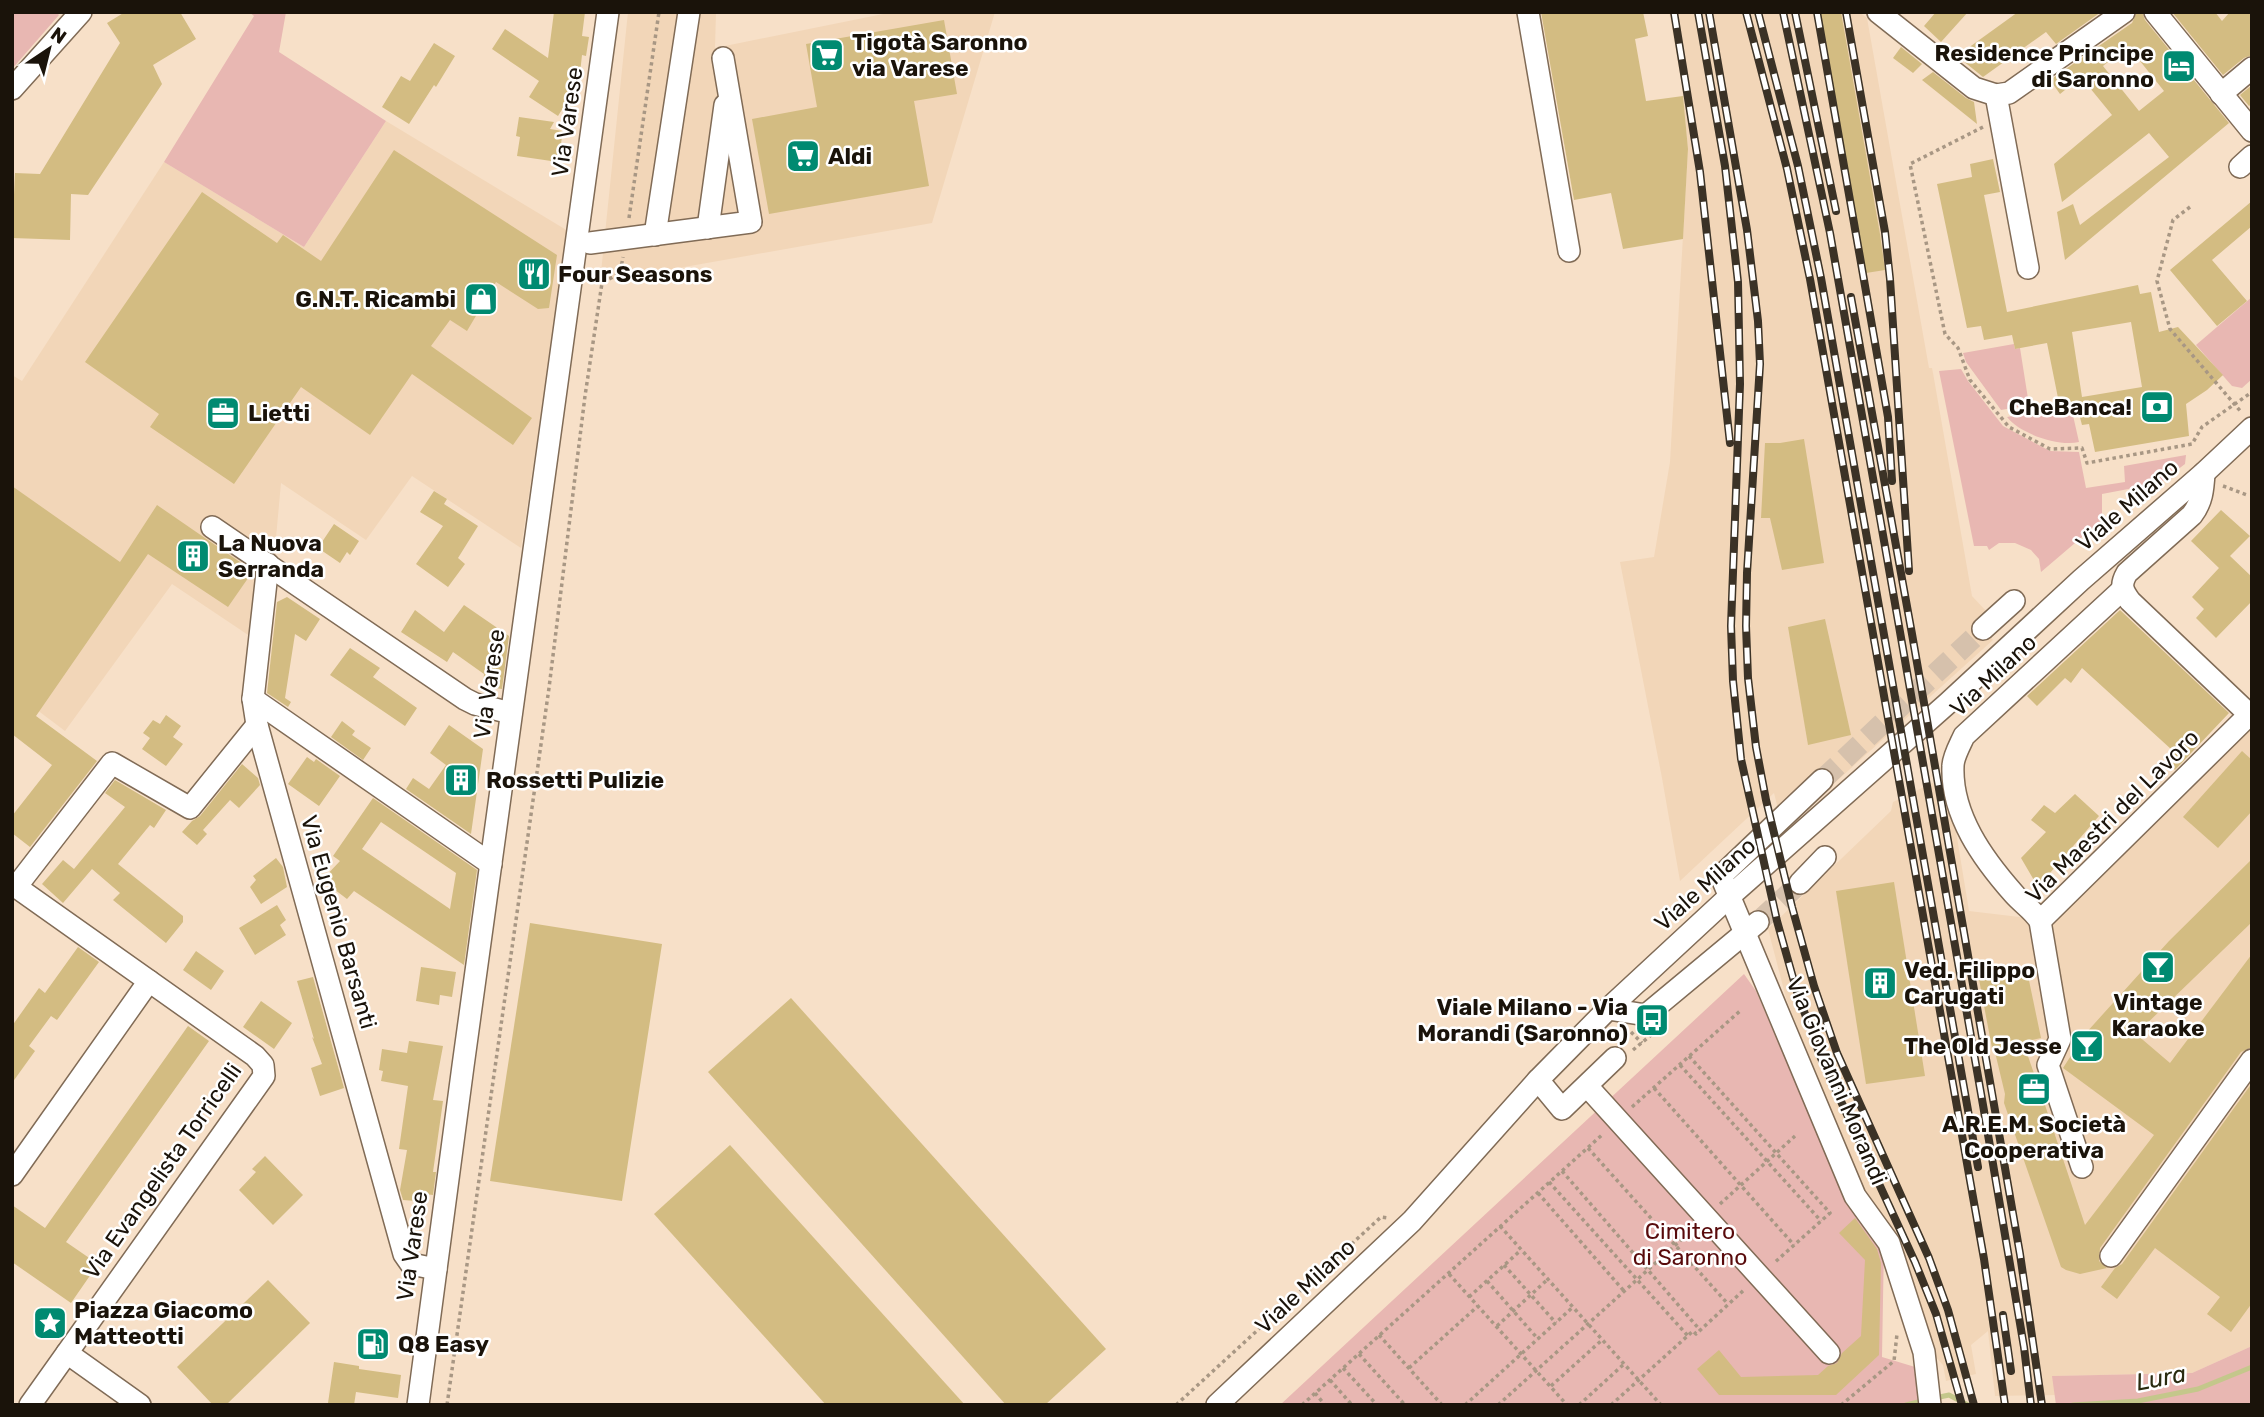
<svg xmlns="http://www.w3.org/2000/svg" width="2264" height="1417" font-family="Rubik,sans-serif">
	<rect width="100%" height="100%" fill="#f7e0c8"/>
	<g fill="#f2d6b8">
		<path d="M628,12H716L715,48L893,12H995L932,223L600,282Z"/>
		<path d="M1669,12H1859L1867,18L1929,368H1932L1933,373L1972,596L1987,612L1974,620L1993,640L1829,788L1817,774L1778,809L1774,793L1680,881L1662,778L1620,562L1654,557L1670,462L1688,149L1682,86Z"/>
		<path d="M386,121L568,231L521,548L412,476L366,540L281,483L266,647L172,584L65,731L12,691V375L22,381L164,162L304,247Z"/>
		<path d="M2249,729L2252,732V1346L2192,1373L2053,1376L2055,1395L1995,1396L1988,1331L1971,1345L1976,1374L1946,1381L1943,1365L1933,1354L1810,1061L1786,998L1768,929L1891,811L1893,802L1947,776L1969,911L2054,921Z"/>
	</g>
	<g fill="#e8b7b2">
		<path d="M12,12H56L59,15L12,69Z"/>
		<path d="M249,12H286L279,52L386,121L304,247L164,162L254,16Z"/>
		<path d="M2252,297V379L2242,388L2232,386L2196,345Z"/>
		<path d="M2014,344L2015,349L2020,348L2029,405L2001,410L1966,362L1963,353Z"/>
		<path d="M1961,369L1968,381L2003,426L2050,451L2079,452L2086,488L2125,482L2124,466L2186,455L2185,464L2160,483L2102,494V520L2041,572L2039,559L2031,550L2015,543H1999L1989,550L1987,546H1974L1939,371Z"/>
		<path d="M2060,407L2061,413L2072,411L2079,442C2058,447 2019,433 2007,417Z"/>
		<path d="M1744,974L1756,991L1849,1205L1884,1243L1882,1357L1915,1367L1919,1405H1280Z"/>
		<path d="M2252,1346V1405H2056L2052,1376L2192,1373Z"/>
	</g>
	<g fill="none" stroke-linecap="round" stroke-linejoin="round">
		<g stroke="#c4c78b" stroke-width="5">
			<path d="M1935,1398L1949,1395L1968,1405"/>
			<path d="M1906,1405L1926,1400"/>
			<path d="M2073,1405L2138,1401L2198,1389L2252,1367"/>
		</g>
	</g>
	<g fill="#d3bc82" fill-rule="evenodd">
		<path d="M125,12H180L196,39L153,65L162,84L88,195L71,194L70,240L12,238L15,173L40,174L120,43L107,23Z"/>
		<path d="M554,12H585L582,36L589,37L586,56L582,55L579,82L558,116L529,97L539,81L492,49L505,29L548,58Z"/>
		<path d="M1541,12H1643L1648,36L1635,39L1646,101L1683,96L1688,149L1683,239L1623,249L1611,193L1574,200Z"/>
		<path d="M1820,12H1841L1880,234L1885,270L1866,273Z"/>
		<path d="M1936,12H1968L1941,42L1924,26Z"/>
		<path d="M2018,12H2101L2056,44L2046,32L1983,77L1957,56Z"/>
		<path d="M2137,12H2142L2145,20L2229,123L2065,260L2057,212L2073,204L2080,225L2169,157L2149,133L2062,202L2054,164L2112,115L2081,77L2060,94L2050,80L2132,23ZM2128,46L2164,91L2139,111L2103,66Z"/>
		<path d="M2172,12H2215L2222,21L2230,12H2252V55L2244,58L2223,75Z"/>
		<path d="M944,20L957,94L914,101L929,186L769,214L752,119L817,107L806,44Z"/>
		<path d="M434,43L455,56L436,87L434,85L409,124L382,107L401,76L410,81Z"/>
		<path d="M1901,47L1922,64L1913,73L1893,58Z"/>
		<path d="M1933,72L1966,98L1974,102L1977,124L1922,80Z"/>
		<path d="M2252,85V104L2249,106L2240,95Z"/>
		<path d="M519,117L554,122L550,129L563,131L558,162L517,156L520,137L516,136Z"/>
		<path d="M394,150L557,255L549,308L538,309L496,282L467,331L450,320L431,346L532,418L513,445L412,374L370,435L301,387L234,484L150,427L159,414L85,362L202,192L277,243L283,235L321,261Z"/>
		<path d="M1993,159L2000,192L1984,195L2007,312L2138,285L2140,294L2151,292L2159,332L2178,327L2223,375L2207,390L2186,404L2189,436L2095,452L2089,424L2082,425L2078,410L2061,413L2047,343L2015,349L2012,335L1984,340L1981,326L1967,328L1937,184L1972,177L1970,164ZM2131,322L2142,387L2082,397L2072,332Z"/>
		<path d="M2252,201V226L2212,260L2247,301L2217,326L2170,270Z"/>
		<path d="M1804,439L1824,563L1782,570L1770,518H1761L1765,443H1780Z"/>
		<path d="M12,486L120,562L157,505L253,571L228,607L148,554L36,716L97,761L30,847L12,833V816L52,765L12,734Z"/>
		<path d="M434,491L447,499L444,504L478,526L458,558L465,564L448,587L416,564L443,526L420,512Z"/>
		<path d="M2221,510L2250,536L2230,556L2252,577V601L2216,638L2196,618L2204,609L2192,597L2219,568L2191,541Z"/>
		<path d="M334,524L359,541L350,555L347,552L340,563L318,548Z"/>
		<path d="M287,597L320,619L306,641L295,634L285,698L291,702L288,707L267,693L277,602Z"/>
		<path d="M464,605L509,636L502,689L483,686L484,674L453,652L447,662L401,632L415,610L444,632Z"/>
		<path d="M2120,610L2229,713L2175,770L2164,759L2172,750L2082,668L2071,683L2065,678L2037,706L2027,696Z"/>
		<path d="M1825,619L1851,735L1808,745L1788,627Z"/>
		<path d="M350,648L380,668L373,677L417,708L405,726L330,675Z"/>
		<path d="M166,715L181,726L173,737L183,744L166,766L142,749L150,738L143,733L153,720L160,724Z"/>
		<path d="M342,721L355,731L352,735L371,748L363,760L331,737Z"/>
		<path d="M449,725L483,749L471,834L406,789L413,778L429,789L446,765L430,753Z"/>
		<path d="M2242,751L2252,760V811L2218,848L2183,817Z"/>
		<path d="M307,757L314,762L316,759L340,776L319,806L288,784Z"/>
		<path d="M242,764L258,778L260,785L239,808L230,800L203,830L207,834L197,845L182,832L192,821L200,816Z"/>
		<path d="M115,780L166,810L154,828L150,825L118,864L183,916V922L166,943L113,900L120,893L92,869L63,903L42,884L63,860L74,869L125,807L105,793Z"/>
		<path d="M2075,794L2099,816L2038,887L2021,858L2046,832L2031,820L2044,805L2055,813Z"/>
		<path d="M373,798L477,870L464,965L354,891L347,899L322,880L340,861L333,856ZM381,822L456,873L450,909L362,849Z"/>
		<path d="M276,858L283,867L287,887L261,904L250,887L256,880L253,876Z"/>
		<path d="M2252,859V922L2136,1034L2170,1063L2252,954V1047L2241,1052L2100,1248L2099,1261L2107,1268L2080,1274L2066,1270L2061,1267L2004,1103L2005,1094L1994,1048H1992L1978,974L2026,966L2041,1038L2023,1042L2037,1082L2041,1102L2043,1099L2085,1225L2154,1135L2063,1068L2085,1034L2169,941Z"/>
		<path d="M1894,882L1925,1076L1866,1084L1836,891Z"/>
		<path d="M277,905L286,920L280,925L286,935L255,955L239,928Z"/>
		<path d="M530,923L662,944L622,1201L490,1181Z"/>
		<path d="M78,947L99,962L57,1020L51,1016L29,1046L35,1051L12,1083V1026L39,988L45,993Z"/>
		<path d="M196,951L224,971L211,990L183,970Z"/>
		<path d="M421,967L456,972L452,997L440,995L439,1005L416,1001Z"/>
		<path d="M313,977L344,1088L320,1096L311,1068L322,1064L312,1037L314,1039L297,981Z"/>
		<path d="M791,998L1106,1349L1045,1405H1006L708,1072Z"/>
		<path d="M261,1001L292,1023L274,1049L243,1027Z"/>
		<path d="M188,1026L209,1041L66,1242L98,1264L71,1303L12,1262V1205L45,1228Z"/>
		<path d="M409,1041L443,1046L433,1100L443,1101L433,1172H436L433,1195L417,1193L416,1201L403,1200L400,1190L407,1150L399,1149L408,1086L381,1081L383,1071L379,1070L382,1049L407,1053Z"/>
		<path d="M2252,1083V1303L2231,1332L2207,1314L2220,1297L2155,1248L2117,1299L2101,1287L2115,1268L2122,1264Z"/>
		<path d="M730,1145L965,1405H826L654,1214Z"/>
		<path d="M265,1156L303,1195L273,1225L239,1190L256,1172L252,1169Z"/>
		<path d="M1855,1218L1877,1249L1881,1263L1879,1355L1836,1395H1719L1697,1369L1719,1350L1741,1377L1818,1375L1828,1366L1837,1363L1842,1353L1861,1336L1865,1260L1839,1233Z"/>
		<path d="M268,1280L310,1323L226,1405H213L177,1367Z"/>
		<path d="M334,1362L359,1366V1369L401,1375L398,1398L356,1392L354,1405L328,1403Z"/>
	</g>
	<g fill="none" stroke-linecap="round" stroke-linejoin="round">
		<g stroke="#d6c1ac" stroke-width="21" stroke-dasharray="21 10" stroke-linecap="butt">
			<path d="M1822,780L1983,629"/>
			<path d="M1758,922L1800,883"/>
		</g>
		<g stroke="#806b56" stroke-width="24">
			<g id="minor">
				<path d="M1528,12L1569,251"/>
				<path d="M1878,12L1974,88L1996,95L2009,93L2124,12"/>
				<path d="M2155,12L2252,131"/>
				<path d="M12,89L81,12"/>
				<path d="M2221,94L2252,68"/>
				<path d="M1996,95L2028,268"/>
				<path d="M2240,167L2252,156"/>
				<path d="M708,228L725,105"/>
				<path d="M655,235L689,12"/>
				<path d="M590,243L751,222L723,58"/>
				<path d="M2204,473C2203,490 2202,502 2192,515L2127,573C2120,585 2122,590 2130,601L2252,717"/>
				<path d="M212,527L465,699L475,704L511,713"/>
				<path d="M268,564L253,699L257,725L404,1254L411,1264L436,1269"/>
				<path d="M1983,629L2014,601"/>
				<path d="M253,699L491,864"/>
				<path d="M1822,780L1721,876L1855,1196L1889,1243L1924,1352L1930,1405"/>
				<path d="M1800,883L1825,857"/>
				<path d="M12,884L255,1056L263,1065L264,1076L30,1405"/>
				<path d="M16,887L112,763L190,808L257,725"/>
				<path d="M2040,921L2249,715"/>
				<path d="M1608,1009L1646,1015L1758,922"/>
				<path d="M1538,1080L1562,1109L1615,1058"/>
				<path d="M1587,1086L1829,1353"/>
				<path d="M2082,1167L2048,1065L2060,1039L2040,921C2033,910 2023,904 2014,894C1983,859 1951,815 1953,766C1953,757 1960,745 1964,736L2122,590"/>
				<path d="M12,1175L149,981"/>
				<path d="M2111,1256L2252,1060"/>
				<path d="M67,1353L140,1405"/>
				<path d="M418,1405L463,1066L608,12"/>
				<path d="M1217,1405L1412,1221L1538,1080L1608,1009L1730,896L1948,703L2081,580L2204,473L2252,428"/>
			</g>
		</g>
		<g stroke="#a89784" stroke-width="3.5" stroke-dasharray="3.5 3.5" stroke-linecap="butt">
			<path d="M1983,127L1910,164L1945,334L1958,348L1970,380L2009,427L2050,449L2082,448L2087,463L2192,444L2202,427L2252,392"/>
			<path d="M2190,207L2173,220L2157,281L2170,329L2242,413"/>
			<path d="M629,218L659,12"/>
			<path d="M2223,486L2247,495"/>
			<path d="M1631,1032L1642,1043"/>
			<path d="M1633,1050L1651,1035"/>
			<path d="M1689,1056L1830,1213L1774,1263"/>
			<path d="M1680,1065L1821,1221"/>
			<path d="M1654,1088L1794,1245"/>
			<path d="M1632,1107L1740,1011"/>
			<path d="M1588,1148L1728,1304"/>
			<path d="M1562,1171L1700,1330"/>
			<path d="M1549,1182L1688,1336"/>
			<path d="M1538,1193L1624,1291"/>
			<path d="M1720,1204L1795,1136"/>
			<path d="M1500,1226L1661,1405"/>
			<path d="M1504,1265L1556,1323"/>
			<path d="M1449,1274L1567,1405"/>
			<path d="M1487,1281L1538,1339"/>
			<path d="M1469,1297L1521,1250"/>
			<path d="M1497,1326L1548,1279"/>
			<path d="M1379,1335L1442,1405"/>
			<path d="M1359,1354L1405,1405"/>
			<path d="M1343,1368L1377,1405"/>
			<path d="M1409,1368L1478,1306"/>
			<path d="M1330,1380L1352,1405"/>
			<path d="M1551,1386L1602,1340"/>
			<path d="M1315,1393L1325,1405"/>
			<path d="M447,1405L549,688L585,396L602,283L620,273L623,257"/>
			<path d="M1176,1405L1381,1217L1388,1218"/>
			<path d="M1302,1405L1603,1134"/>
			<path d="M1465,1405L1573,1307"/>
			<path d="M1498,1405L1691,1231"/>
			<path d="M1579,1405L1624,1364"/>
			<path d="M1611,1405L1693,1331L1696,1334L1745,1289"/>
			<path d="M1841,1405L1894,1361L1897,1334"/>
		</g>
		<use href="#minor" stroke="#fff" stroke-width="21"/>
		<g stroke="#3b3226" stroke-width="8">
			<g id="rail">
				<path d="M1674,12L1700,172L1730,443"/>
				<path d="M1698,12L1725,166L1738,282L1740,384L1731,626L1733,681L1741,759L1777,921L1797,992L1821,1058L1915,1262L1936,1314L1962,1405"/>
				<path d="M1709,12L1747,230L1758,321L1760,364L1747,573L1746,626L1748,678L1756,747L1766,800L1792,907L1814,986L1837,1053L1929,1258L1948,1310L1974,1405"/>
				<path d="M1746,12L1787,169L1810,279L1984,1259L2005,1405"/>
				<path d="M1758,12L1798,166L1821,278L1978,1167"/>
				<path d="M1783,12L1830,233L1983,1105L2024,1347L2031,1405"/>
				<path d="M1795,12L1836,211"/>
				<path d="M1817,12L1888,417L1892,481"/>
				<path d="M1846,12L1885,232L1890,279L1909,571"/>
				<path d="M1851,297L1912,634L2020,1254L2042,1405"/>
				<path d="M2003,1315L2011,1371"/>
			</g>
		</g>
		<use href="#rail" stroke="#fff" stroke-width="5" stroke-dasharray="16" stroke-linecap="butt"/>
	</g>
	<defs>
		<g id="supermarket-square" transform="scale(1.75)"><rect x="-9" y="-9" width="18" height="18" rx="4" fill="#008a71" stroke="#fff"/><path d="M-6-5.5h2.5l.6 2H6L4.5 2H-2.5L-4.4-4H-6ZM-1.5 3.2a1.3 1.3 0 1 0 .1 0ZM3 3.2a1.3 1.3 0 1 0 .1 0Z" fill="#fff"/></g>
		<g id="hotel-square" transform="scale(1.75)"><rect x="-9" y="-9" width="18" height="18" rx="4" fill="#008a71" stroke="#fff"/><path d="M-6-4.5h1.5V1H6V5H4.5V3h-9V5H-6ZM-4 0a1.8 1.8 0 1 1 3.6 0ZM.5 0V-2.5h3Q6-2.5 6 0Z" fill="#fff"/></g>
		<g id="restaurant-square" transform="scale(1.75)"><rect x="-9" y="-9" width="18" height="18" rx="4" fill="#008a71" stroke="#fff"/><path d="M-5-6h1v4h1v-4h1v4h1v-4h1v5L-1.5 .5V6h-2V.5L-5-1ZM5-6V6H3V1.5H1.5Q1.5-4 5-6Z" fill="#fff"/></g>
		<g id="shop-square" transform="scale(1.75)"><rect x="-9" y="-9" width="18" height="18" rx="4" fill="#008a71" stroke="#fff"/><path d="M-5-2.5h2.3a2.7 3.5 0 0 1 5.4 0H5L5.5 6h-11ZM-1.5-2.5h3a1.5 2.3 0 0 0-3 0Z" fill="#fff"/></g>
		<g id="bank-square" transform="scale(1.75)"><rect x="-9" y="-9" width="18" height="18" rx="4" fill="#008a71" stroke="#fff"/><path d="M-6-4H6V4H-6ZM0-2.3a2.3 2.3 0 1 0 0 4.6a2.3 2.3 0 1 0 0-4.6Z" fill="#fff"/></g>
		<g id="office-square" transform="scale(1.75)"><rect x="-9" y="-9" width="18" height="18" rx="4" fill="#008a71" stroke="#fff"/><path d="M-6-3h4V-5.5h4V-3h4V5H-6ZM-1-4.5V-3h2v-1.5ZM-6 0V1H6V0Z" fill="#fff"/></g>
		<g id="building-square" transform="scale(1.75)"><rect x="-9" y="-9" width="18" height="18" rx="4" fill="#008a71" stroke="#fff"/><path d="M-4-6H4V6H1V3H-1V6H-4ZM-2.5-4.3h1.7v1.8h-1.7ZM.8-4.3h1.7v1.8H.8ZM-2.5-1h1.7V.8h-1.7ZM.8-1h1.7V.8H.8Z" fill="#fff"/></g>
		<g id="bar-square" transform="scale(1.75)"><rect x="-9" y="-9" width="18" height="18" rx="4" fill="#008a71" stroke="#fff"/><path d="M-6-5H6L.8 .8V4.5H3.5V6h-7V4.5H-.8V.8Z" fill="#fff"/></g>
		<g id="bus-square" transform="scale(1.75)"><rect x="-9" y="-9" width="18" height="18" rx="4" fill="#008a71" stroke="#fff"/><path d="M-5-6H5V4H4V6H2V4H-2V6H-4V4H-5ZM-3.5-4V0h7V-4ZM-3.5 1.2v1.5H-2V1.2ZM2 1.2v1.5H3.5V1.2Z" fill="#fff"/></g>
		<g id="sight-square" transform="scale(1.75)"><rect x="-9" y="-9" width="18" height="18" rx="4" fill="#008a71" stroke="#fff"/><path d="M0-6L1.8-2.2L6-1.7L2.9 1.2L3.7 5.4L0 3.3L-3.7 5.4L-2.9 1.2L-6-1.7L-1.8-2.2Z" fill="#fff"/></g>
		<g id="fuel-square" transform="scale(1.75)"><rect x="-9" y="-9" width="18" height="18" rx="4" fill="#008a71" stroke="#fff"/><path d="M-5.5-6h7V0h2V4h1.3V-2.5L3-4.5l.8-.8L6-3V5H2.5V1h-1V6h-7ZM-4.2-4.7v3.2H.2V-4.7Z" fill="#fff"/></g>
	</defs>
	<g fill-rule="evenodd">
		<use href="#supermarket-square" x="827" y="55"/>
		<use href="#hotel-square" x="2179" y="66"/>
		<use href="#supermarket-square" x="803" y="156"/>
		<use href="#restaurant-square" x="534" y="274"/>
		<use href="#shop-square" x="481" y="299"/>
		<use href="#bank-square" x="2157" y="407"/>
		<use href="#office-square" x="223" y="413"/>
		<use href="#building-square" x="193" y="556"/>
		<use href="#building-square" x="461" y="780"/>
		<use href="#bar-square" x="2158" y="967"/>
		<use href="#building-square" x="1880" y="983"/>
		<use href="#bus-square" x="1652" y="1020"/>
		<use href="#bar-square" x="2087" y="1046"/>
		<use href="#office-square" x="2034" y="1089"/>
		<use href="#sight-square" x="50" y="1323"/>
		<use href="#fuel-square" x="373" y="1344"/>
	</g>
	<g text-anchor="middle" stroke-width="5" stroke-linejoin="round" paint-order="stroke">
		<g font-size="23" font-weight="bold" fill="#1a130a" stroke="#fff" text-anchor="start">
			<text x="852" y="50">Tigotà Saronno<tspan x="852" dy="26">via Varese</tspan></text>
			<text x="2154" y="61" text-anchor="end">Residence Principe<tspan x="2154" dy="26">di Saronno</tspan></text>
			<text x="828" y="164">Aldi</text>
			<text x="558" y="282">Four Seasons</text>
			<text x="456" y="307" text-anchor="end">G.N.T. Ricambi</text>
			<text x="2132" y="415" text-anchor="end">CheBanca!</text>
			<text x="248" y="421">Lietti</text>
			<text x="218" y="551">La Nuova<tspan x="218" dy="26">Serranda</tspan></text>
			<text x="486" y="788">Rossetti Pulizie</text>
			<text x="1904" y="978">Ved. Filippo<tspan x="1904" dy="26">Carugati</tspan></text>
			<text x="2158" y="1010" text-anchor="middle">Vintage<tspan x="2158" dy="26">Karaoke</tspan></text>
			<text x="1628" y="1015" text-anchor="end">Viale Milano - Via<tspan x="1628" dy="26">Morandi (Saronno)</tspan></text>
			<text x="2062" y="1054" text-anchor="end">The Old Jesse</text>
			<text x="2034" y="1132" text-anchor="middle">A.R.E.M. Società<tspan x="2034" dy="26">Cooperativa</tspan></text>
			<text x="74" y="1318">Piazza Giacomo<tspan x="74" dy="26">Matteotti</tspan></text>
			<text x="398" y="1352">Q8 Easy</text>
		</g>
		<g font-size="23" fill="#1a130a" stroke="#fff">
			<text transform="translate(567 122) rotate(-82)" y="8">Via Varese</text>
			<text transform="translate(2127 505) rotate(-41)" y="8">Viale Milano</text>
			<text transform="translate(1993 675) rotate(-43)" y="8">Via Milano</text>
			<text transform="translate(489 684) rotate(-82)" y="8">Via Varese</text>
			<text transform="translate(2112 816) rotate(-45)" y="8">Via Maestri del Lavoro</text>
			<text transform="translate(1705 884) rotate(-42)" y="8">Viale Milano</text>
			<text transform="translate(339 922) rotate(74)" y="8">Via Eugenio Barsanti</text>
			<text transform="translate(1837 1081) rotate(67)" y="8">Via Giovanni Morandi</text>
			<text transform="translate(162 1171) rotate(-55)" y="8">Via Evangelista Torricelli</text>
			<text transform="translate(412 1246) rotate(-82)" y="8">Via Varese</text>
			<text transform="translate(1305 1286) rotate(-43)" y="8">Viale Milano</text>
		</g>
		<g font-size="23" fill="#580a0b" stroke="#fff">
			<text x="1690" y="1239">Cimitero<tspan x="1690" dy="26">di Saronno</tspan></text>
		</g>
		<g font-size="24" font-style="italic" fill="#2a2b10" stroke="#fff">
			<text transform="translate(2161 1378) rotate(-11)" y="8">Lura</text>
		</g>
	</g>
	<rect width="2264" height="1417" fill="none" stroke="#1a130a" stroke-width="28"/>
	<g transform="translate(49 49) rotate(35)" stroke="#ffffff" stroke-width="5" paint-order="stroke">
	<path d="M0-5L12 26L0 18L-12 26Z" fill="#1a130a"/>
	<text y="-10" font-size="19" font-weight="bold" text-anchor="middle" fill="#1a130a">N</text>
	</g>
</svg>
